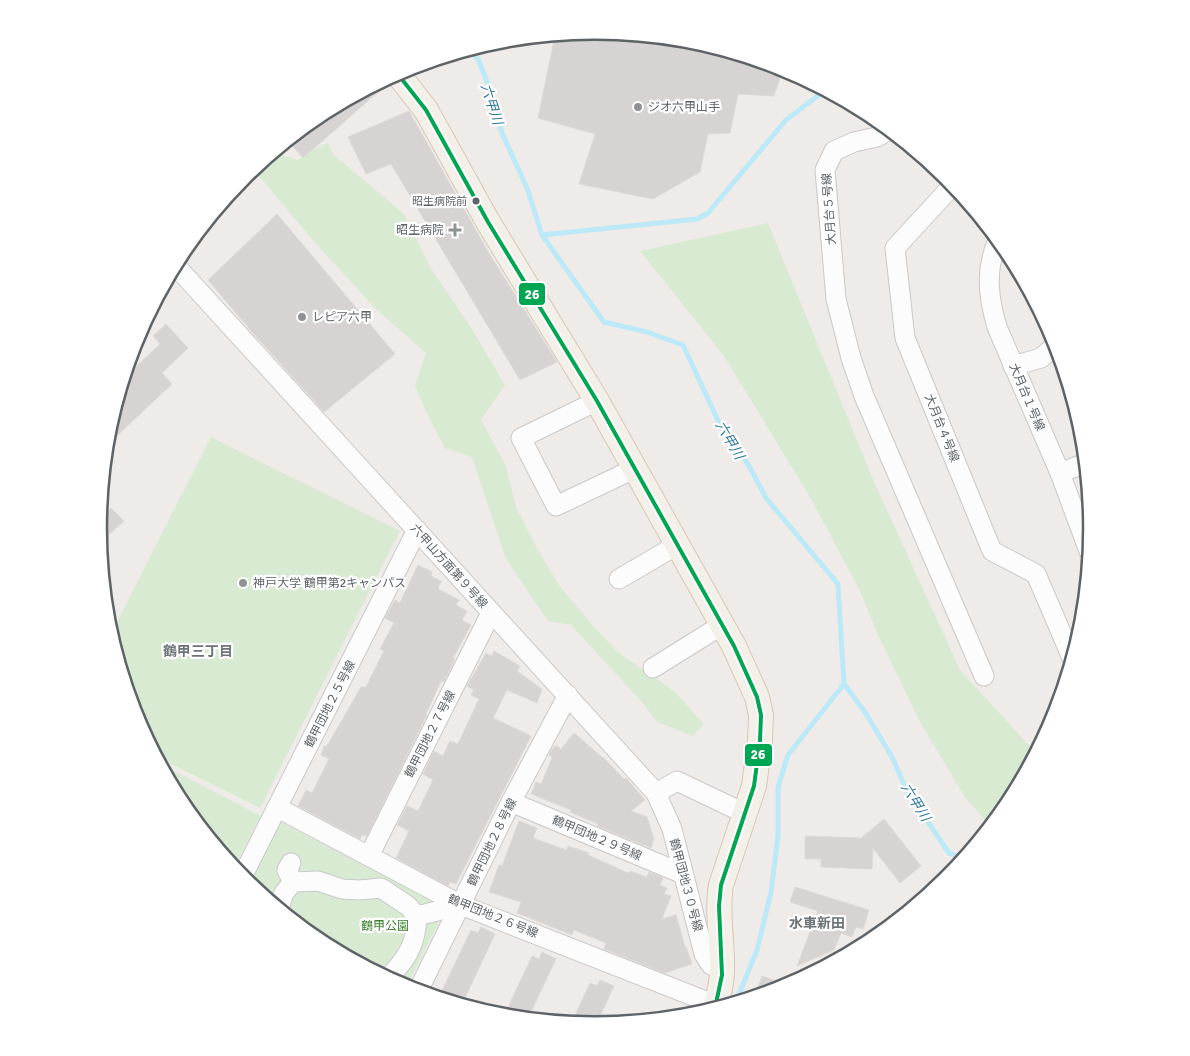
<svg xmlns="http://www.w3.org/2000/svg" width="1190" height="1056" font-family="Signika,'Noto Sans JP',sans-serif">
	<rect width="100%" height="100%" fill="#eeebe8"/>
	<g fill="#d9ead2">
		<path d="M328,143L334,155L404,214L432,270L472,329L505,385L481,420L506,466L516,507L540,554L561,588L595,628L619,653L674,691L704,724L693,736L657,722L642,702L571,625L548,621L506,559L472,457L445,448L429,418L415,386L426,353L376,309L318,246L253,169L272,153H275L298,160L314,149Z"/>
		<path d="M768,223L872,477L960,670L1036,753L1008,804L990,826L965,797L920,722L878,635L860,591L810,497L724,356L640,251Z"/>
		<path d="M211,437L400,531L260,808L157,757L136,718L111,634Z"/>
		<path d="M161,764L261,816L234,867L182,804Z"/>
		<path d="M279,821L437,903L441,918L406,987L319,941L248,882Z"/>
	</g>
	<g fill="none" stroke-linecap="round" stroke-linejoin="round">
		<g stroke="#bce9f8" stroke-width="5">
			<path d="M469,50L478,59L489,87L502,133L527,188L542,235L604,322L647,332L683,345L721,427L748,464L766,498L838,584L844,684L865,712L892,757L907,791L949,853L963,858"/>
			<path d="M542,235L697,219L708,213L786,120L819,95H833"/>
			<path d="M736,1002L757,950L771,892L778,836V787L788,755L844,684"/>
		</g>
	</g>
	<g fill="#d6d3d2" stroke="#dedad7">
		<path d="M595,31L692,41L783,68L774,96L738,94L730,133L708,134L700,172L653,199L579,184L595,134L538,118L555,35Z"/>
		<path d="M382,82L385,86L303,158L288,141L319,115Z"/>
		<path d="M409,111L487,250L557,362L520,380L391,164L366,174L348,137Z"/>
		<path d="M277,214L395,354L324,412L252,332L208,280Z"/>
		<path d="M166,324L188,348L162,373L172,384L106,446L108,431L124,378L160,344L153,336Z"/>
		<path d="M111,508L124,521L105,538L99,531V519Z"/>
		<path d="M418,565L432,572L431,576L441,581L438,589L459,600L456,605L467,611L462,620L471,625L453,658L455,659L444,682L441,681L426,714L427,715L367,836L362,835L360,839L298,806L306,790L312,793L329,759L321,755L324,746H327L361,687H366L384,651L380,649L394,623L385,618L395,600L400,603Z"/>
		<path d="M494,651L520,666L517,671L542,689L537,703L507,690L493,718L531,736L456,884L450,882L448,886L396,858L409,831L397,825L407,806L418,811L433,780L423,774L434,751L443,756L450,741L458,744L479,699L471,695L474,690L467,686L486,653L492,656Z"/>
		<path d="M574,733L603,758H604L624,779L626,778L645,800L631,811L647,817L654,839L651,848L597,826L598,824L570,812L571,810L531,794L536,782L541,784L552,758L549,755L550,752L556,745L561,749Z"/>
		<path d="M884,819L921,866L900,883L873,848L872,869L821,867V859H805V836L861,838Z"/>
		<path d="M519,821L537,828L533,838L566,850L568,846L589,853L588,855L628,873L630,871L647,877L649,872L663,878L660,885L667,888L664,894L671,896L662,919L676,915L685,947H686L692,964L665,973L657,970L604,949L606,943L574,930L572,935L517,913L521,902L489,892L499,865L502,866Z"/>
		<path d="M795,887L869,910L863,929L856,927L852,937L841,933L834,950L797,966L818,911L790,902Z"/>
		<path d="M481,927L495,934L462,1004L439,997L471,930L478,933Z"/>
		<path d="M542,952L556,959L528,1018L504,1016L532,956L539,959Z"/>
		<path d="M762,976L788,985L755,996Z"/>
		<path d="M600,980L614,986L596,1025L572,1022L590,983L597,986Z"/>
	</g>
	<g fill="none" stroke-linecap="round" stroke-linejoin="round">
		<g stroke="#c9c9c9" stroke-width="21">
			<g id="minor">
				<path d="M889,130L877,137L854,142L834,151L825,170L836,299L851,358L864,396L984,676"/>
				<path d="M953,185L895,248L905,338L992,551L1036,574L1072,658"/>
				<path d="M998,240C985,270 988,296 997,327L1060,473L1089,551"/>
				<path d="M175,265L656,793L672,829L704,954L711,965L722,969"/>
				<path d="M1013,366L1041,358L1056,345"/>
				<path d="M597,401L521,438L556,506L634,469"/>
				<path d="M1060,473L1085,463"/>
				<path d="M619,579L677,545"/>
				<path d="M653,668L722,625"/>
				<path d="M656,793L677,781L746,814"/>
				<path d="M511,802L683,874"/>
				<path d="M278,808L461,905L716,1005"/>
				<path d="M369,856L491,613"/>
				<path d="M291,863L287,870L293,882"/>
				<path d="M242,877L417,530"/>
				<path d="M279,908L284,893L293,882L318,881L342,889L360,890L381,888L408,906L417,916"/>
				<path d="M388,978C408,958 416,944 417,916L461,905"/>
				<path d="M418,991L511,802L568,695"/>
			</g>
		</g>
		<g stroke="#d7c7b4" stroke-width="26">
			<path id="major" d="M397,73L426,110L488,222L597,401L734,646L757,697L761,715L760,741L754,786L721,885C716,913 723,941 722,970C722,983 719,995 715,1008"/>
		</g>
		<use href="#minor" stroke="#fcfcfc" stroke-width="19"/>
		<use href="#major" stroke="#f3efe9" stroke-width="24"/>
		<g stroke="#fff" stroke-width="8">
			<path id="bus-1" d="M397,73L426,110L488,222L597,401L734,646L757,697L761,715L760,741L754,786L721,885L719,906L722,975L715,1008"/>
		</g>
		<use href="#bus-1" stroke="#00a651" stroke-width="4"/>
	</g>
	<g fill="#909394" stroke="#fff" stroke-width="2">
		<circle cx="638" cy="107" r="5"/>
		<path d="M452.5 222.5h5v5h5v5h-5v5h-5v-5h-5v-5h5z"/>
		<circle cx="302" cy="317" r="5"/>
		<circle cx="243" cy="583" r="5"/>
	</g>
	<circle fill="#5d6367" stroke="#fff" stroke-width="2" cx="476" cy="201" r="4.5"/>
	<g text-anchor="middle" stroke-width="4.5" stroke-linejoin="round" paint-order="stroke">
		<g font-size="11" fill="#5d6367" stroke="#fff" text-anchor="end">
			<text x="467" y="205">昭生病院前</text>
		</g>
		<g font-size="12" fill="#5d6367" stroke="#fff" text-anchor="start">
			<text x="648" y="111">ジオ六甲山手</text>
			<text x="444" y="234" text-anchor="end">昭生病院</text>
			<text x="312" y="321">レピア六甲</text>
			<text x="253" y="587">神戸大学 鶴甲第2キャンパス</text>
		</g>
		<g font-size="12" fill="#5d6367" stroke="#fff">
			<text transform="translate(829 209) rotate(-94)" y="4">大月台５号線</text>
			<text transform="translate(1027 397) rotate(67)" y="4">大月台１号線</text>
			<text transform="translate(942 428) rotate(68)" y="4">大月台４号線</text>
			<text transform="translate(449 566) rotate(48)" y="4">六甲山方面第９号線</text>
			<text transform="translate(330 704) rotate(-63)" y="4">鶴甲団地２５号線</text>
			<text transform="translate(430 734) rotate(-63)" y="4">鶴甲団地２７号線</text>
			<text transform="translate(597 838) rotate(23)" y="4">鶴甲団地２９号線</text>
			<text transform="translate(492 842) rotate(-64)" y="4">鶴甲団地２８号線</text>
			<text transform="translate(686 885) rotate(75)" y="4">鶴甲団地３０号線</text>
			<text transform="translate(493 916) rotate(22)" y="4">鶴甲団地２６号線</text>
		</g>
		<g font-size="12" fill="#3a852d" stroke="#fff">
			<text x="385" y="930">鶴甲公園</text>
		</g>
		<g font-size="14" font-style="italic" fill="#337b9f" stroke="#fff">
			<text transform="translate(492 104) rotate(72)" y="5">六甲川</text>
			<text transform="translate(730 440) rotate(59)" y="5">六甲川</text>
			<text transform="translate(916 802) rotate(58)" y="5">六甲川</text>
		</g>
		<g font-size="14" font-weight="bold" fill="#6e7579" stroke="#fff">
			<text x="198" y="656">鶴甲三丁目</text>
			<text x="817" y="928">水車新田</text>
		</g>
	</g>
	<path d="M0 0H1190V1056H0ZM107 528a488 488 0 1 1 976 0a488 488 0 1 1-976 0Z" fill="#fff" fill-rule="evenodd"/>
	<path fill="none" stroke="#5d6367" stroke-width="2.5" d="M107 528a488 488 0 1 1 976 0a488 488 0 1 1-976 0Z"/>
	<g stroke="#fff" stroke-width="2">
		<rect x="518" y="282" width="28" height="24" rx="5" fill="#00a651"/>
		<rect x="744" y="743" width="29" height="24" rx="5" fill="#00a651"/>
	</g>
	<g font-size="14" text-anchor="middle" font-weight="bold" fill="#fff">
		<text x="532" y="299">26</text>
		<text x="758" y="759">26</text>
	</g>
</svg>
